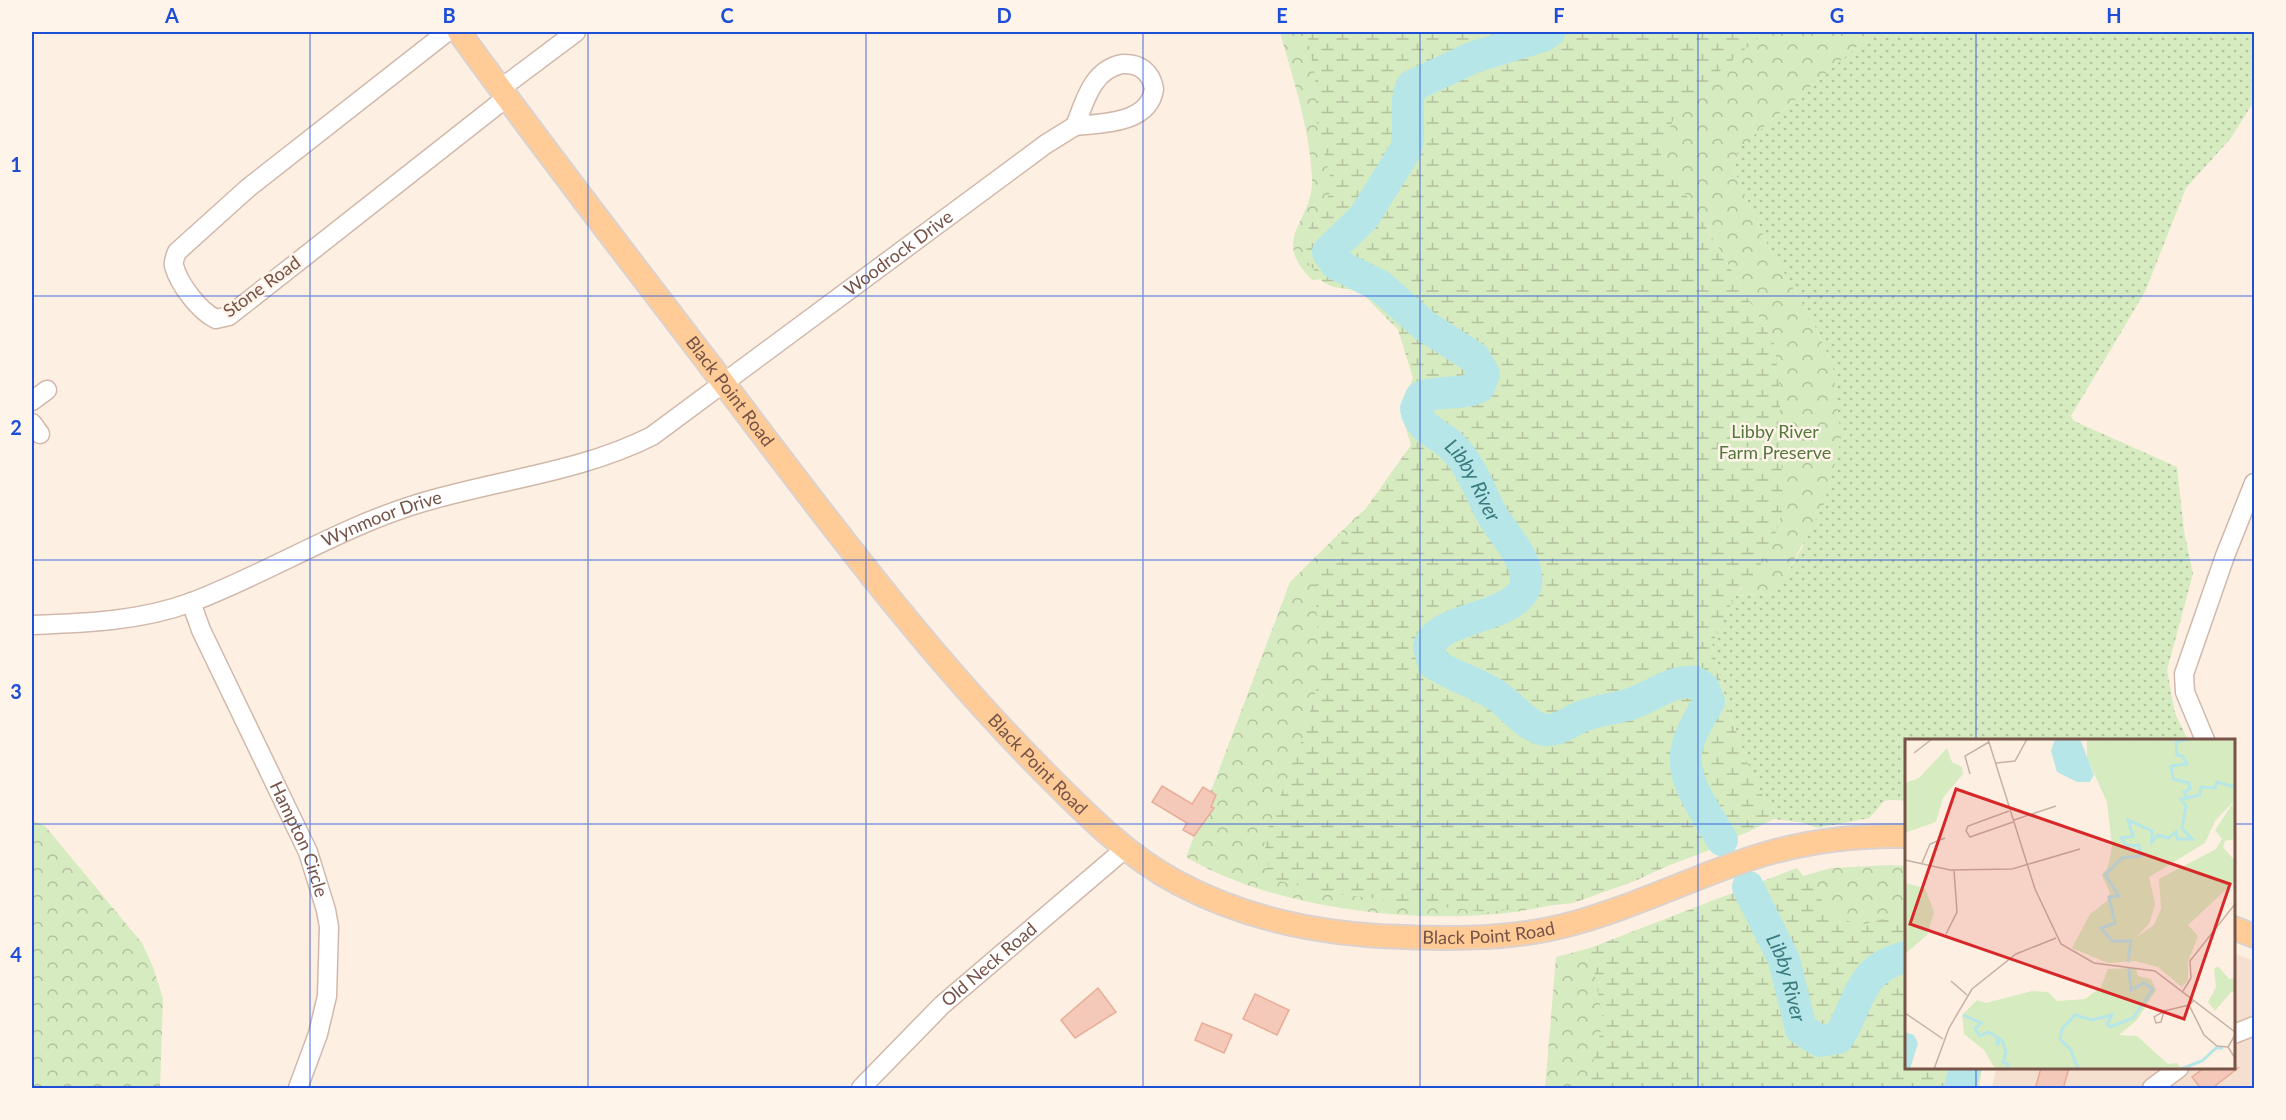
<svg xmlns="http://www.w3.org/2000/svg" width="2286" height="1120" font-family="Lato,sans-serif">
	<defs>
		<pattern id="grass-dots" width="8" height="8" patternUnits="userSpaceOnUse" patternTransform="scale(1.5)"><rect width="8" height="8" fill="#d7ebc0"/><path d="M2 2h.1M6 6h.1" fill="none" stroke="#b3c19e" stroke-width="1.8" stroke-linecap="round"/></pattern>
		<pattern id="forest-crowns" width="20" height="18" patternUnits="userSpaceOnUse" patternTransform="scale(1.5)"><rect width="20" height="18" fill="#d7ebc0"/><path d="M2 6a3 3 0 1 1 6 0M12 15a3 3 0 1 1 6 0" fill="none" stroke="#b3c19e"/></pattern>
		<pattern id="wetland-marsh" width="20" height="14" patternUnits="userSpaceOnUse" patternTransform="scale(1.5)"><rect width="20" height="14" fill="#d7ebc0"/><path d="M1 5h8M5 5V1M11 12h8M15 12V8" fill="none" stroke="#b3c19e"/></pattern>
	</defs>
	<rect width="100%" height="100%" fill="#fdf0e2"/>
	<path fill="#f5e0d0" d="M2234,953L2254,961V1088H1992L1996,1068H2234Z"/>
	<path fill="url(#grass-dots)" d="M1874,32H2254V101L2231,138L2186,188L2145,292L2071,416L2074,421L2177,467L2184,531L2193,574L2167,670L2175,713L2188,740H1906V801C1876,798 1888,801 1869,818L1817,828L1805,823L1774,819L1749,767L1727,705L1712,644L1735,596L1769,593L1785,577L1803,546L1833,366L1812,320L1767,244L1734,170L1738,149Z"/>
	<g fill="url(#forest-crowns)" fill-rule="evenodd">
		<path d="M1280,32H1874L1738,149L1734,170L1767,244L1812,320L1833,366L1841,440L1824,504L1785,577L1769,593L1735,596L1743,587L1671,622L1719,841L1728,843C1668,865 1606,893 1543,907C1439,929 1278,912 1186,857L1290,582L1356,517L1406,476L1447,334L1336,278L1312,280C1268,236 1315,223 1312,176C1309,127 1293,79 1280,32ZM1669,171L1697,211L1774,343L1778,381Z"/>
		<path d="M32,820L45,826L142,943L153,967L163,998L160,1088H32Z"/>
		<path d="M1890,865L1906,866V1068L1950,1088H1545L1556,957L1590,948L1743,893L1831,868Z"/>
	</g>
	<g fill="url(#wetland-marsh)">
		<path d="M1307,32H1765L1677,108L1660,157L1697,211L1774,343L1779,380L1783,509L1769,554L1735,596L1712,644L1727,705L1749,767L1774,819L1744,834L1722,840L1635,881L1573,903L1487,912L1337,894L1270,879L1264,839L1303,737L1320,676L1315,580L1411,445L1400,409L1413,378L1398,330L1360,291L1333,287L1323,282L1308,262L1304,250V236L1333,188L1317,125L1315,78Z"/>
		<path d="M1797,868L1835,917L1861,925L1906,913V1068H1982L1979,1088H1587L1603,1021L1590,948Z"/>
	</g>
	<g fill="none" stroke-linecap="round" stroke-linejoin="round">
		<g stroke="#b6e6e8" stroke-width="32">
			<path id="s1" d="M1549,32L1543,36L1474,57L1412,86C1402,107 1413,130 1405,151L1364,217L1328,252L1336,264L1380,286L1425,326L1475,358L1484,374L1479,387C1460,396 1439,390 1421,397L1416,409C1419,426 1433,432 1446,441C1468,458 1478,487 1490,511C1500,530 1520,549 1525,570C1538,620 1441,612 1429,646L1433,663C1453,677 1477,682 1497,696C1512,706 1528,728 1545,730C1560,731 1570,721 1583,716C1600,709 1619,709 1636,702C1656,694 1673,680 1695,682L1703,687L1709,701C1702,715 1692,729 1688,744C1677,777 1707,813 1722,840"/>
			<path id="s2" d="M1748,887L1784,960L1801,1029L1820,1041L1838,1038C1861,1003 1856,969 1906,957"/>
			<path d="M1960,1088L1965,1068"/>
		</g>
	</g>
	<g fill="#f4c9b9" stroke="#e8ad98" stroke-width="1.5">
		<path d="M1162,786L1192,804L1203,787L1216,795L1211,807L1214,808L1194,836L1183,830L1187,823L1152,802Z"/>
		<path d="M1098,988L1116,1012L1075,1038L1061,1020Z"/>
		<path d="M1255,994L1289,1010L1277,1035L1243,1019Z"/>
		<path d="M1202,1023L1232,1035L1224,1053L1195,1040Z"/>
		<path d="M2041,1068H2069L2063,1089H2035Z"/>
		<path d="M2204,1068H2238L2211,1089H2201L2192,1077Z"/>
	</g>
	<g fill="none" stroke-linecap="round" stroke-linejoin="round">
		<g stroke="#d1b8ab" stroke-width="21">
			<g id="minor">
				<path d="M447,32L248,188L177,252C175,257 173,261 174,266C179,284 199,311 216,319L229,316L506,98"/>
				<path d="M1122,64C1139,63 1151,71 1154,89C1149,124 1102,123 1075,126C1085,101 1092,70 1122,64Z"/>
				<path d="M500,89L576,32"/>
				<path d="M32,401L47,390"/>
				<path d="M32,423L40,434"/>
				<path id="s3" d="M191,602L201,630L308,852L326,910L329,927L327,996L318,1034L298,1088"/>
				<path id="s4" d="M32,625C86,623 141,621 192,602C268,573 339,528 417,504C494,480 579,473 652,436L1046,144L1075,126"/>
				<path d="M2205,740L2185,692L2184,674L2225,556L2254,483"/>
				<path d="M2234,1034L2254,1026"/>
				<path id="s5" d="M861,1088L942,1005L1126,848"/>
				<path d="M2152,1088L2179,1068"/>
			</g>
		</g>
		<g stroke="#dbd2cf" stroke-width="26">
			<g id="major">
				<path id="s6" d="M459,32C554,164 655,292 753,422C844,542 935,662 1041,769C1083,811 1125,855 1178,883C1247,920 1326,935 1404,937C1457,939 1512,939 1563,926C1627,910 1687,880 1749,859C1800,842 1853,835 1906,836"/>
				<path d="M2234,928L2254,936"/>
			</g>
		</g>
		<use href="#minor" stroke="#fff" stroke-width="18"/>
		<use href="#major" stroke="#ffcc98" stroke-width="22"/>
	</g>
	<path fill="none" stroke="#1d4ed8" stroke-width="1.5" stroke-opacity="0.55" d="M310,32V1088M588,32V1088M866,32V1088M1143,32V1088M1420,32V1088M1698,32V1088M1976,32V740M32,296H2254M32,560H2254M32,824H1906M2234,824H2254M1976,1068V1088"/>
	<g text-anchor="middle" stroke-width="5" stroke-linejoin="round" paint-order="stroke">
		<g font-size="18" fill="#765247" stroke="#fff4ea">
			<text dy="6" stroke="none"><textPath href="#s4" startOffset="960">Woodrock Drive</textPath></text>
			<text transform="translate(262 287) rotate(-36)" y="6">Stone Road</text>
			<text dy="6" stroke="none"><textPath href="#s6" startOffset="450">Black Point Road</textPath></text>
			<text dy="6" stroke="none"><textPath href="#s4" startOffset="370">Wynmoor Drive</textPath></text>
			<text dy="6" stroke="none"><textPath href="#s6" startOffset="934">Black Point Road</textPath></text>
			<text dy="6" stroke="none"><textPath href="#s3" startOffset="261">Hampton Circle</textPath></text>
			<text dy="6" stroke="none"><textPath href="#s6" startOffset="1438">Black Point Road</textPath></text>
			<text dy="6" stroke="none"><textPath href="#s5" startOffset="178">Old Neck Road</textPath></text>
		</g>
		<g font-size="18" fill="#54773c" stroke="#fff4ea">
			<text x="1775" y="438">Libby River<tspan x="1775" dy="21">Farm Preserve</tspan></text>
		</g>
		<g font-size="20" font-style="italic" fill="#3a7a7d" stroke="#fff4ea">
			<text dy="7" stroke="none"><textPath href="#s1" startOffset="723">Libby River</textPath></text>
			<text dy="7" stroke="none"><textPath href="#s2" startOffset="99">Libby River</textPath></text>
		</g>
	</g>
	<g transform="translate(1905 739)">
		<rect width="330" height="330" fill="#fdf0e2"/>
		<path d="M330,61V100L320,102L318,108L330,122V142L283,186L293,197L283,223V241L277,248L253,228L230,222V199L249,186L256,170L254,140L311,110L317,100L310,91Z" fill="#d7ebc0"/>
		<path d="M42,9L47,23L57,28L58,35L38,59L31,83L0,94V44L14,39ZM0,144L20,149L29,173L22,196L0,215ZM313,227L324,240L330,239V253H326L310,272L303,263L311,248L309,230Z" fill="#d7ebc0"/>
		<path d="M182,0H330V61L310,82L300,104L244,138L250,165L244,185L230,199V222L203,224L167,209L185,175L202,162L205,154L197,136L203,128L207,107L202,63L182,19ZM231,229L233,237L246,240L251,251L232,281L214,296L232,297L263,325L272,324L277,330H90L79,311L59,295L57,276L72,261L81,264L127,252L143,253L152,262L180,260L196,248L203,230Z" fill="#d7ebc0"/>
		<path d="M150,0H175L189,36L185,43H172L152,33L146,12ZM0,293L9,296L13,304L5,330H0Z" fill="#b6e6e8"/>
		<path fill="none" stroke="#b6e6e8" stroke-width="3" d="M282,59L295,56L296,48L310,49L312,43L330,48M223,223L226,202H207L196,189L210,184L204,158L214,157L200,136L217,119L236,117L234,106L222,107L216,99L228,97L223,81L247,92V103L253,96L263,99L271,93L272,100H287L277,89L281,67L276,60L282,59L279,53L285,50L284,44L268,40L266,27L282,25L278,17L272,16L271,3L285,0M58,276L76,284L70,290L75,297L83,293L92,298V306L95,300L98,303L101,314L98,323L103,325V330M173,330L166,311L155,300L157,290L170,276L187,281L207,276L202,285L205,288L228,279L248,250L239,244L226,251L224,229M276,330L297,322L311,309H318"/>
		<path fill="none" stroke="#c7b1a4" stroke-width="1.5" d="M83,0L130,150L156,205L189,224L250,232L330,293M9,14L27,0M91,24L110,22L122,0M65,35L60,17L84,3M104,72L63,87L61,92L65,98L108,83M109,81L151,67M0,121L45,131L107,130L175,110M17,124L25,105L40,99M41,195L52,173L49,131M46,242L62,256M278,252L286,239L285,222L330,165M284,266L299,296L312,307L323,308M259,272L256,283L251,284L249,278ZM259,272L284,266L289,261M0,274L38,300M330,296L323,308L330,319M29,330L44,289L67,250L111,215L151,199"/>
		<path fill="#d62828" fill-opacity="0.15" stroke="#d62828" stroke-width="3" d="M51,50L325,145L279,280L5,185Z"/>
		<rect width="330" height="330" fill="none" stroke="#765247" stroke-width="3"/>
	</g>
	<rect width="2286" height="1120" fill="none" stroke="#fff4ea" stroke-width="66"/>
	<rect x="33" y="33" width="2220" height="1054" fill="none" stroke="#1d4ed8" stroke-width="2"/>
	<g font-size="20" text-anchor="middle" font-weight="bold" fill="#1d4ed8">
		<text x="172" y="23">A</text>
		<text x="449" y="23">B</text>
		<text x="727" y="23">C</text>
		<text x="1004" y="23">D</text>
		<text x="1282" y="23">E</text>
		<text x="1559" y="23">F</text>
		<text x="1837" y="23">G</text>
		<text x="2114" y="23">H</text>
		<text x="16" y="172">1</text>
		<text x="16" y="435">2</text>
		<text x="16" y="699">3</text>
		<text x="16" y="962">4</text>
	</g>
</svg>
